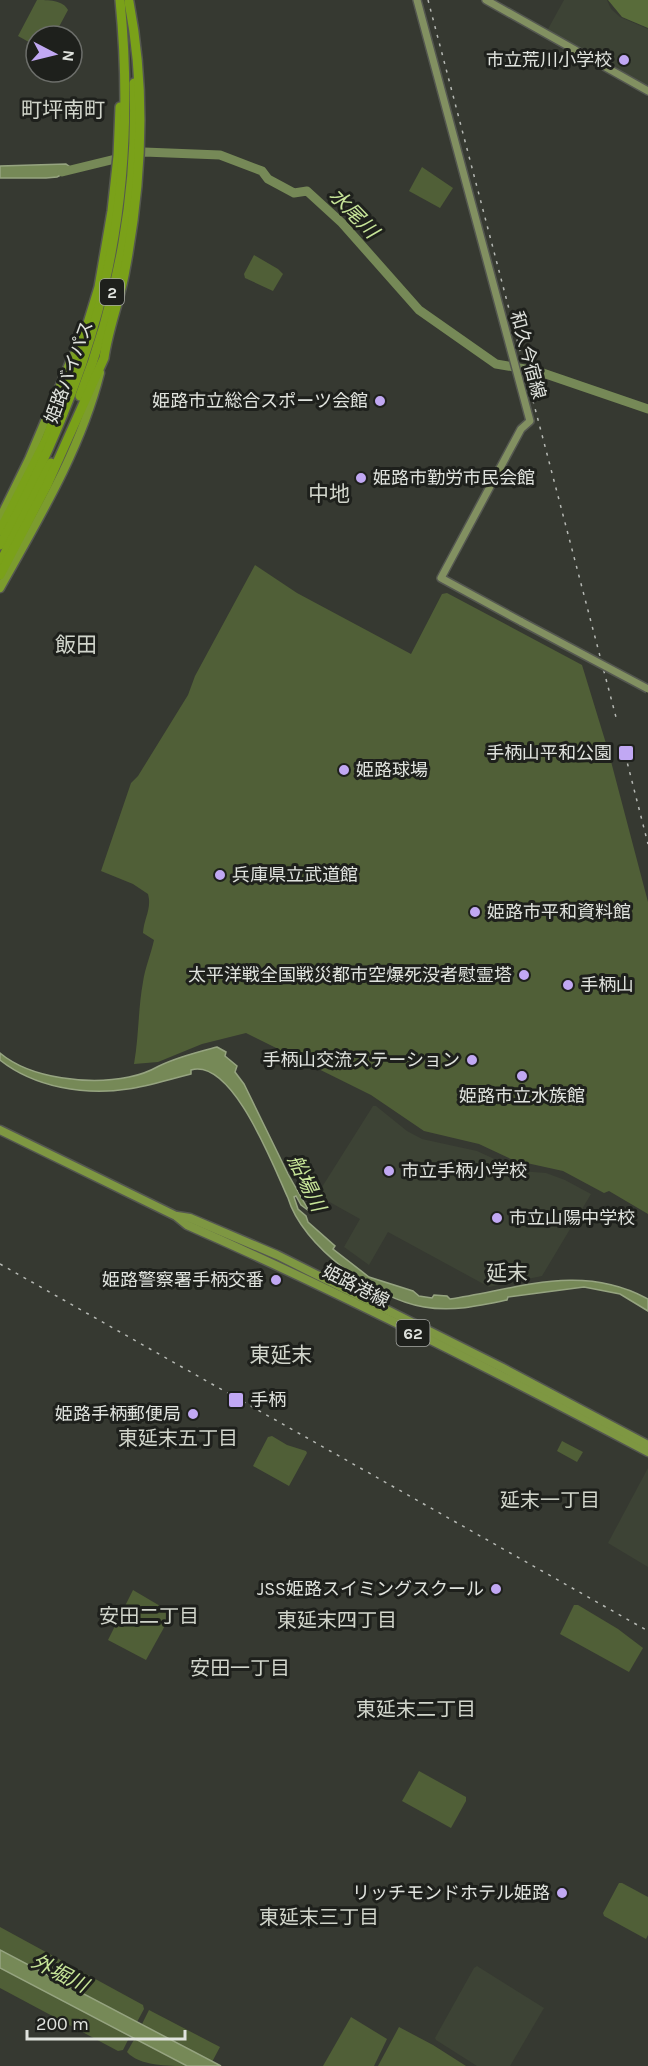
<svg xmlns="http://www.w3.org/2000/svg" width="648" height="2066" font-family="Karla,'Noto Sans JP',sans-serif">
	<rect width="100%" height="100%" fill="#363931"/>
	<g fill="#3d4335">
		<path d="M564,0H607L611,9L620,17L648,29V87L550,32L548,29Z"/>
		<path d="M373,1106H376L407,1131L422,1139L477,1151L520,1171L546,1173L565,1180L591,1194L542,1276L489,1287L388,1232L369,1265L344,1247L360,1219L317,1195Z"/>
		<path d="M648,1468V1567L608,1543Z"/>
		<path d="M477,1966L544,2008L510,2066H477L436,2040L435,2038L474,1968Z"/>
	</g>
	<g fill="#505f37">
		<path d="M37,0C48,0 63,0 68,10L54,36H36V46L18,36Z"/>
		<path d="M422,167L453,188L440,208L409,191Z"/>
		<path d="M254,255L278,269L283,274L273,291L245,278L244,274Z"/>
		<path d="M255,565L297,593L411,654L442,594L447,593L582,665L608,750L648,902V1214L609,1191L604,1193L563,1171L513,1160L479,1144L424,1131L371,1095L246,1033L202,1044L158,1062L134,1064C139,1036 138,1009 143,982C145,968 151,954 154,940L143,933C144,918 152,909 148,894L133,884L101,871L131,783L138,776L188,695L195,676Z"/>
		<path d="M272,1436L287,1445L306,1451L307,1453L289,1486L253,1466L268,1437Z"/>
		<path d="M562,1441L583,1452L577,1462L557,1451Z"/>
		<path d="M133,1590L172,1613L146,1660L108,1640Z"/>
		<path d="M574,1605H578L618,1629L643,1648L629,1672L560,1634Z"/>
		<path d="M419,1771L466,1797V1801L451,1828L402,1801Z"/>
		<path d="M619,1883H622L648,1897V1935L646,1939L604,1916L603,1913Z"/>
		<path d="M0,1927L143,2005L144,2009L137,2022L0,1950Z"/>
		<path d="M0,1968L130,2036L123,2050L118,2051L0,1988Z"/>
		<path d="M149,2010L220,2047L212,2062L142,2024Z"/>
		<path d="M351,2017L387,2039L374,2066H323Z"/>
		<path d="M399,2027L433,2045L466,2066H378Z"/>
		<path d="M135,2038L187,2066C168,2066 139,2066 127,2052Z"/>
	</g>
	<path fill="#596c3a" d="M608,0H648V28L622,17Z"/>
	<g fill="#768957" stroke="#96a480" stroke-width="1.5">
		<path d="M66,164L73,169L57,177L46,178H0V166Z"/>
		<path d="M217,1047L226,1052L225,1056L237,1066L235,1072L244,1084L288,1174L309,1211L301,1205L296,1196L294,1197L298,1209L306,1216L308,1222L335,1246L333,1249L369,1277L413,1291L419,1296L432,1298L434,1295L447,1296L450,1299C518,1289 580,1263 646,1298L648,1299V1311L620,1294L584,1287L508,1297L507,1300C479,1306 452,1312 424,1307C375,1299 302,1246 288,1198C274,1168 233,1058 191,1070V1074C170,1079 149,1086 128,1089C85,1096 34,1087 0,1060V1053C31,1079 90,1085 129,1077C140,1075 150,1071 159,1066C177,1057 198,1052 217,1047Z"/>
		<path d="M0,1950L221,2066H187L0,1968Z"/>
	</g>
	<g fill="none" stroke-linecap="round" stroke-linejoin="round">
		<path stroke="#768957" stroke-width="9" d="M62,172L144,152L220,155L262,171L268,179L294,193L307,191L342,223L419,310L496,364L537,371L648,409"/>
		<g stroke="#545750" stroke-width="10">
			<g id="secondary">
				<path d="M417,0L530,421L521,429L441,578L522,622"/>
				<path d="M486,0L648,91"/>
			</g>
		</g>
		<g stroke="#545750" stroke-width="11">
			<g id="primary">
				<path d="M0,1130L176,1216L187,1225C344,1294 497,1372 648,1452"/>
				<path d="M177,1216L190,1218L277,1255L503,1368L648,1445"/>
			</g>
		</g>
		<g stroke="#545750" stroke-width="11">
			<g id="trunk">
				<path d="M0,518L29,459L72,357L79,347"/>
				<path d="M0,588C38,520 81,449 100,373"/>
			</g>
		</g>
		<g stroke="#545750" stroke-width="12">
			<g id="motorway">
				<path d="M80,396C119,297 138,189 134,83"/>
				<path d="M0,531L46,440L77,359L99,287L112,211L118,156L120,107"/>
				<path d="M0,545C100,365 140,206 120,0"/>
				<path d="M0,563L51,463"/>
				<path d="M0,575L47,485L104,358C108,328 120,300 125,270C142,181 146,90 129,2"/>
			</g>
		</g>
		<use href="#secondary" stroke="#829061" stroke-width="7"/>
		<use href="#primary" stroke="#7e9742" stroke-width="8"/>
		<use href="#trunk" stroke="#7c9c2e" stroke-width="8"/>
		<use href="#motorway" stroke="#7aa119" stroke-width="9"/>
		<g stroke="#b6b9b4" stroke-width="1.5" stroke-dasharray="3 6" stroke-linecap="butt">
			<path d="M428,0L617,721"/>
			<path d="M623,746L648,844"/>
			<path d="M0,1264L648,1631"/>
		</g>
		<g stroke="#545750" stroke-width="10" stroke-linecap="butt">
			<path id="secondary-bridge" d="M522,622L648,689"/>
		</g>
		<use href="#secondary-bridge" stroke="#829061" stroke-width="7"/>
	</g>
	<g fill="#c1a8f3" stroke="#1e201c" stroke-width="2">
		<circle cx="624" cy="60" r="6"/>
		<circle cx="380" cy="401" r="6"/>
		<circle cx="361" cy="478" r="6"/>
		<rect x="618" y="745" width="16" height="16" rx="3"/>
		<circle cx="344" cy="770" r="6"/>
		<circle cx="220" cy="875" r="6"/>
		<circle cx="475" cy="912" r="6"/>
		<circle cx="524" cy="975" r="6"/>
		<circle cx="568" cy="985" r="6"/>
		<circle cx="472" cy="1060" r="6"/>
		<circle cx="522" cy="1076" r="6"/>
		<circle cx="389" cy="1171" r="6"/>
		<circle cx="497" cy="1218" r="6"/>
		<circle cx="276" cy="1280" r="6"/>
		<rect x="228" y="1392" width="16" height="16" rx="3"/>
		<circle cx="193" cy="1414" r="6"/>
		<circle cx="496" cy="1589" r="6"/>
		<circle cx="562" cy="1893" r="6"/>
	</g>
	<g text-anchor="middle" stroke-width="6" stroke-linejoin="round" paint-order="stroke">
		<g fill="#1e201c" stroke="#a6a8a4" stroke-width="1.5">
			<rect x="100" y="279" width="24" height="26" rx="4.5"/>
			<rect x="396.5" y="1320" width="33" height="26" rx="4.5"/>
		</g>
		<g font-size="16" font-weight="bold" fill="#e0e3de">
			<text x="112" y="298">2</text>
			<text x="413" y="1339">62</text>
		</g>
		<g font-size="18" fill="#e0e3de" stroke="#1e201c" text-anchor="end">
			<text x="612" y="66">市立荒川小学校</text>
			<text x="368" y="407">姫路市立総合スポーツ会館</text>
			<text x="373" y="484" text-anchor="start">姫路市勤労市民会館</text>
			<text x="612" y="759">手柄山平和公園</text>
			<text x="356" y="776" text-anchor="start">姫路球場</text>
			<text x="232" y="881" text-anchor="start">兵庫県立武道館</text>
			<text x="487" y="918" text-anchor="start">姫路市平和資料館</text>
			<text x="512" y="981">太平洋戦全国戦災都市空爆死没者慰霊塔</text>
			<text x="580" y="991" text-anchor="start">手柄山</text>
			<text x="460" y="1066">手柄山交流ステーション</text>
			<text x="522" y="1102" text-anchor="middle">姫路市立水族館</text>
			<text x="401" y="1177" text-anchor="start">市立手柄小学校</text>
			<text x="509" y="1224" text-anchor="start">市立山陽中学校</text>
			<text x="264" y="1286">姫路警察署手柄交番</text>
			<text x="250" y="1406" text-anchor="start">手柄</text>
			<text x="181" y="1420">姫路手柄郵便局</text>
			<text x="484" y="1595">JSS姫路スイミングスクール</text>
			<text x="550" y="1899">リッチモンドホテル姫路</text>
		</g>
		<g font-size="18" fill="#e0e3de" stroke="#1e201c">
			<text transform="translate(528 355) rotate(75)" y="6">和久今宿線</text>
			<text transform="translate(69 372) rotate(-70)" y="6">姫路バイパス</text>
			<text transform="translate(356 1286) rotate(27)" y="6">姫路港線</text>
		</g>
		<g font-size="20" font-style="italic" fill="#c7e598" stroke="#1e201c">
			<text transform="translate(354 213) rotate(46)" y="7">水尾川</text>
			<text transform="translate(307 1183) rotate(64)" y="7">船場川</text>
			<text transform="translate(60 1973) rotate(27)" y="7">外堀川</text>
		</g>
		<g font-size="20" fill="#d1d5cb" stroke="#1e201c">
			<text x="178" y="1445">東延末五丁目</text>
			<text x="550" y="1507">延末一丁目</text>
			<text x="149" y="1623">安田二丁目</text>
			<text x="337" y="1627">東延末四丁目</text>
			<text x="240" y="1675">安田一丁目</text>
			<text x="416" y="1716">東延末二丁目</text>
			<text x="319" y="1924">東延末三丁目</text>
		</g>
		<g font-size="21" fill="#d1d5cb" stroke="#1e201c">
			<text x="63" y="117">町坪南町</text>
			<text x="329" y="501">中地</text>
			<text x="76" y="652">飯田</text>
			<text x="507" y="1280">延末</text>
			<text x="281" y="1362">東延末</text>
		</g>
	</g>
	<g transform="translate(54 54) rotate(97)"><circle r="28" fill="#1e201c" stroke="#6c6e6a" stroke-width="1.5"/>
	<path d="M0-4.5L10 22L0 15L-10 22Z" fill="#c1a8f3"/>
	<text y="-9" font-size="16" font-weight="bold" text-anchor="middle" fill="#e0e3de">N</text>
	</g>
	<path d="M27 2030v9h158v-9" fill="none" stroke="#e0e3de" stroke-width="3"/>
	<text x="36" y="2030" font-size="18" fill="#e0e3de" stroke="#1e201c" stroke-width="4.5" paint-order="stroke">200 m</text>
</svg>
